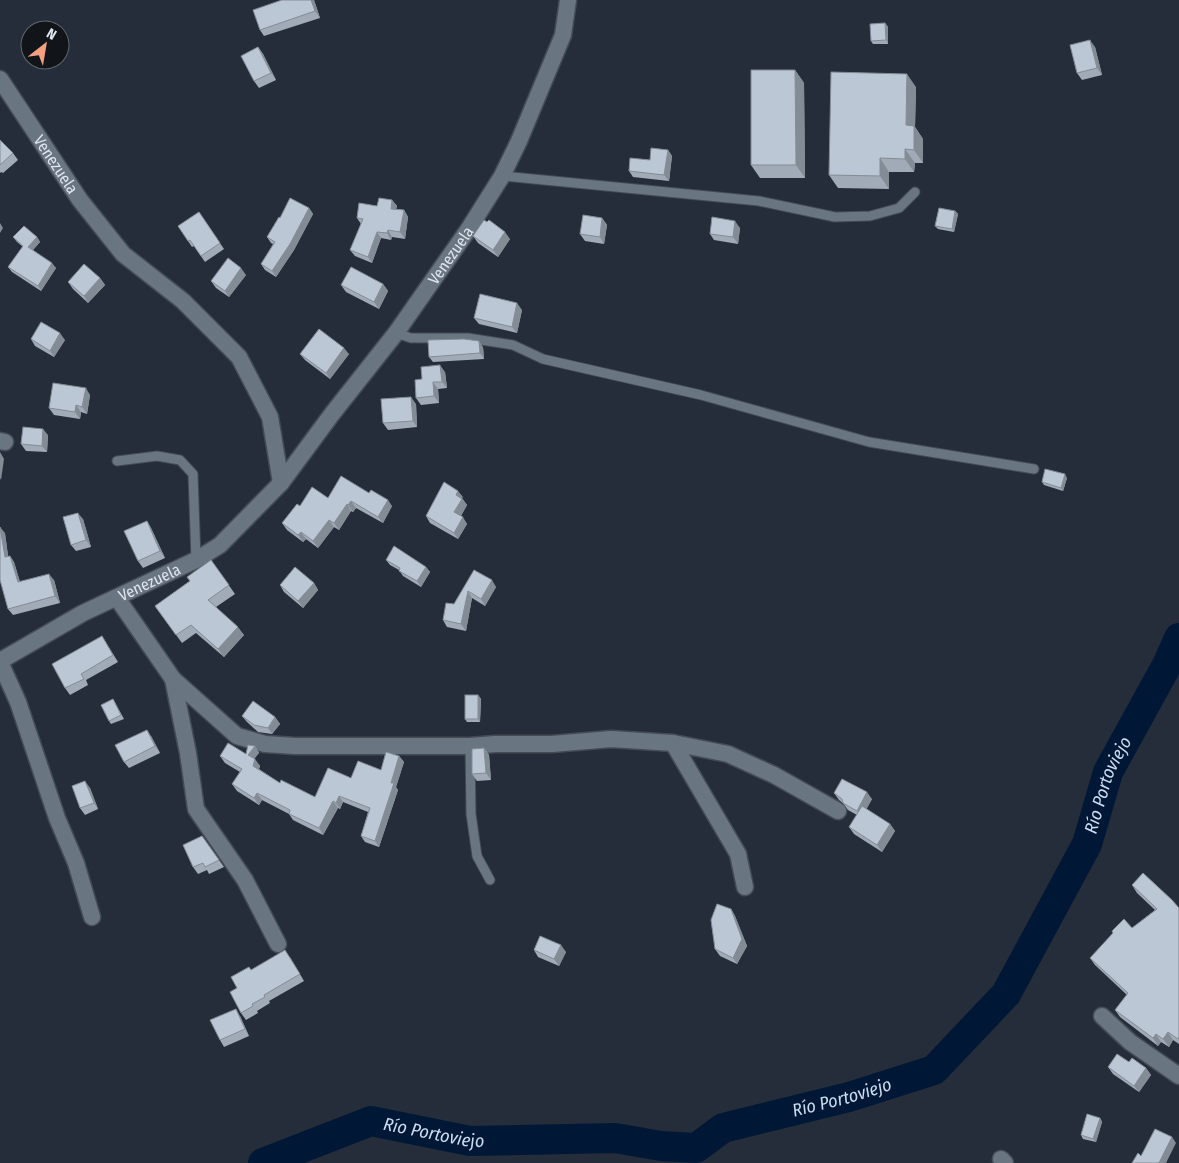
<svg xmlns="http://www.w3.org/2000/svg" width="1179" height="1163" font-family="'Fira Sans Condensed',sans-serif">
	<rect width="100%" height="100%" fill="#242d39"/>
	<g fill="none" stroke-linecap="round" stroke-linejoin="round">
		<path stroke="#001836" stroke-width="30" id="s1" d="M263,1163L371,1121L470,1141L615,1138L661,1146L696,1148L723,1128L849,1097L934,1070L1006,994L1087,844L1108,772L1167,665L1179,638"/>
		<g stroke="#444b55" stroke-width="11">
			<g id="service">
				<path d="M502,176L759,201L835,217L870,216L899,208L915,192"/>
				<path d="M396,333L411,338H468L513,345L543,359L701,395L869,442L1034,469"/>
				<path d="M117,461L157,456L180,460L193,474L196,560"/>
				<path d="M470,746L471,814L477,856L490,880"/>
			</g>
		</g>
		<g stroke="#444b55" stroke-width="19">
			<g id="minor">
				<path id="s2" d="M0,79L80,200L123,254L183,301L239,357L270,417L281,483"/>
				<path d="M0,441L5,442"/>
				<path d="M117,598L173,679L237,736L265,744L295,746H470L495,744H552L611,739L673,743L728,754L774,775L838,811"/>
				<path id="s3" d="M0,661L83,613L196,560L220,545L281,483L332,414L396,333L468,230L502,176L519,141L563,35L568,0"/>
				<path d="M0,662L18,702L57,818L76,863L92,917"/>
				<path d="M173,679L188,753L196,809L245,880L278,944"/>
				<path d="M673,743L738,854L745,887"/>
				<path d="M1102,1016L1130,1042L1179,1076"/>
				<path d="M1001,1159L1005,1163"/>
			</g>
		</g>
		<use href="#service" stroke="#6a7582" stroke-width="9"/>
		<use href="#minor" stroke="#6a7582" stroke-width="16"/>
	</g>
	<g fill="#a1abb7">
		<path d="M314,0L320,18L264,36L260,30Z"/>
		<path d="M885,23L888,27V44H873L871,41Z"/>
		<path d="M258,47L263,54L276,80L259,88L254,81Z"/>
		<path d="M1095,47L1102,75L1082,80L1077,73Z"/>
		<path d="M795,70L804,83L805,178H760L751,165Z"/>
		<path d="M916,87L915,127L923,139V163H915L914,172H889V189L838,188L829,175Z"/>
		<path d="M0,140L13,153L18,160L3,173L1,172L0,173Z"/>
		<path d="M668,150L672,156L669,181L633,177L629,171Z"/>
		<path d="M392,200L397,206L396,209L404,210L408,217L405,239L392,237L391,240L381,238L372,263L355,256L350,250L361,224L357,218L377,206Z"/>
		<path d="M309,208L313,214L294,250L276,277L265,270L261,264L273,244L271,243L267,237L280,218Z"/>
		<path d="M955,211L958,214L954,232L938,229L935,226Z"/>
		<path d="M199,212L224,249L205,262L194,246L192,247L178,226Z"/>
		<path d="M602,218L607,225L604,244L585,241L580,234Z"/>
		<path d="M740,228L738,244L714,240L710,234Z"/>
		<path d="M473,236L510,239L498,257L478,243Z"/>
		<path d="M13,237H37L40,242L33,250L56,268L41,291L12,272L8,267L23,247L17,242Z"/>
		<path d="M246,275L229,297L216,288L211,281Z"/>
		<path d="M100,278L105,285L88,303L73,289L68,282Z"/>
		<path d="M383,284L388,291L379,309L346,292L341,285Z"/>
		<path d="M522,310L517,333L479,324L474,318Z"/>
		<path d="M31,339L65,340L54,357L35,346Z"/>
		<path d="M483,347L484,359L433,362L429,357Z"/>
		<path d="M300,354H349L330,379L305,360Z"/>
		<path d="M445,372L447,388L438,389L439,403L421,405L416,398L422,379Z"/>
		<path d="M90,395L87,414L81,412L80,419L54,415L49,408Z"/>
		<path d="M416,404L417,427L388,430L383,423Z"/>
		<path d="M48,435L47,452L26,451L21,444Z"/>
		<path d="M1067,478L1063,491L1044,485L1042,482Z"/>
		<path d="M369,493L392,506L383,523L356,508L353,512L351,511L339,530L334,527L318,548L306,539L303,542L287,530L282,523L300,506L328,498Z"/>
		<path d="M463,497L462,498L467,505L461,516L467,524L458,539L430,523L426,516Z"/>
		<path d="M83,519L91,547L76,551L71,545Z"/>
		<path d="M147,521L151,528L165,558L143,568L138,561Z"/>
		<path d="M5,533L8,556H10L14,562L20,582L54,580L60,603L13,615L8,609Z"/>
		<path d="M211,560L235,594L216,607L244,635L224,657L196,633L182,643L155,606L190,581Z"/>
		<path d="M386,560L426,567L430,572L421,587L403,576L399,570L390,565Z"/>
		<path d="M474,570L496,587L485,606L472,598L466,631L447,627L443,620L454,604Z"/>
		<path d="M314,583L318,590L303,608L284,592L280,585Z"/>
		<path d="M102,636L118,662L86,680L88,685L70,695L65,688Z"/>
		<path d="M478,695L481,699L480,722H467L465,719Z"/>
		<path d="M113,699L124,719L111,724L109,721Z"/>
		<path d="M242,716L275,717L280,724L272,734L258,732L247,722Z"/>
		<path d="M151,736L160,753L129,768L124,762Z"/>
		<path d="M255,746L259,753L254,759L260,766L259,769L280,783L315,797L351,778L381,770L399,756L404,762L396,787L398,790L379,847L365,842L361,836L368,812L343,802L340,809L338,808L323,835L293,820L289,814L262,800L259,805L237,791L232,784L240,772L225,763L220,756L246,754Z"/>
		<path d="M484,748L489,755L491,780L477,781L472,774Z"/>
		<path d="M90,788L98,809L85,815L80,808Z"/>
		<path d="M834,793L872,799L866,809L890,824L895,831L882,852L854,834L849,827L857,815L848,810L843,803L839,800Z"/>
		<path d="M202,836L224,867L209,874L207,870L198,874L193,867Z"/>
		<path d="M1132,885L1179,908V1044L1173,1040L1169,1047L1161,1042L1158,1046L1120,1017L1115,1010L1127,995L1095,965L1090,958L1132,928L1155,910L1137,893Z"/>
		<path d="M731,909L735,916L747,946L737,964L720,956L715,949Z"/>
		<path d="M534,950L566,952L559,966L538,957Z"/>
		<path d="M290,957L304,981L269,1001L270,1003L257,1011L258,1013L246,1020L241,1013L237,988L251,970Z"/>
		<path d="M240,1016L249,1036L224,1047L220,1040Z"/>
		<path d="M1129,1062L1146,1068L1151,1075L1139,1092L1113,1074L1108,1067Z"/>
		<path d="M1100,1118L1102,1122L1096,1142L1083,1139L1081,1135Z"/>
	</g>
	<g fill="#838b95">
		<path d="M311,0H314L320,18L315,11Z"/>
		<path d="M885,23L888,27V44L886,40Z"/>
		<path d="M1090,40L1095,47L1102,75L1097,68Z"/>
		<path d="M258,47L263,54L276,80L271,73Z"/>
		<path d="M795,70L804,83L805,178L796,165Z"/>
		<path d="M907,74L916,87L915,127L923,139V163L914,150L906,125Z"/>
		<path d="M905,149L915,163L914,172L905,159Z"/>
		<path d="M668,150L672,156L669,181L664,175Z"/>
		<path d="M880,158L889,172V189L880,176Z"/>
		<path d="M392,200L397,206L395,215L391,209Z"/>
		<path d="M309,208L313,214L294,250L276,277L272,271Z"/>
		<path d="M404,210L408,217L405,239L400,232Z"/>
		<path d="M955,211L958,214L954,232L952,229Z"/>
		<path d="M602,218L607,225L604,244L600,237Z"/>
		<path d="M735,221L740,228L738,244L733,237Z"/>
		<path d="M0,223L3,228L0,233Z"/>
		<path d="M388,230L392,237L391,240L387,233Z"/>
		<path d="M377,232L381,238L372,263L368,257Z"/>
		<path d="M505,232L510,239L498,257L493,250Z"/>
		<path d="M37,237L40,242L31,252L28,247Z"/>
		<path d="M52,263L56,268L41,291L38,286Z"/>
		<path d="M241,268L246,275L229,297L225,291Z"/>
		<path d="M100,278L105,285L88,303L84,296Z"/>
		<path d="M383,284L388,291L379,309L374,302Z"/>
		<path d="M517,303L522,310L517,333L512,327Z"/>
		<path d="M60,333L65,340L54,357L50,351Z"/>
		<path d="M479,341L483,347L484,359L480,353Z"/>
		<path d="M344,348L349,354L330,379L326,373Z"/>
		<path d="M440,365L445,372L447,388L442,382Z"/>
		<path d="M433,382L438,389L439,403L434,396Z"/>
		<path d="M86,388L90,395L87,414L82,407Z"/>
		<path d="M411,397L416,404L417,427L413,421Z"/>
		<path d="M76,405L81,412L80,419L75,412Z"/>
		<path d="M43,429L48,435L47,452L42,446Z"/>
		<path d="M0,452L4,459L1,480L0,478Z"/>
		<path d="M1065,474L1067,478L1063,491L1061,488Z"/>
		<path d="M458,491L463,497L461,499H462L467,505L459,519L454,512L456,495Z"/>
		<path d="M388,500L392,506L383,523L378,517Z"/>
		<path d="M351,501L356,508L353,512L348,505Z"/>
		<path d="M347,504L351,511L339,530L334,523Z"/>
		<path d="M78,513L83,519L91,547L86,540Z"/>
		<path d="M463,517L467,524L458,539L454,533Z"/>
		<path d="M329,520L334,527L318,548L313,541Z"/>
		<path d="M147,521L151,528L165,558L160,551Z"/>
		<path d="M0,527L5,533L9,563L5,557Z"/>
		<path d="M301,532L306,539L303,542L298,535Z"/>
		<path d="M10,556L14,562L22,589L18,582Z"/>
		<path d="M426,567L430,572L421,587L417,581Z"/>
		<path d="M49,574L54,580L60,603L55,596Z"/>
		<path d="M492,580L496,587L485,606L481,599Z"/>
		<path d="M314,583L318,590L303,608L298,601Z"/>
		<path d="M468,591L472,598L466,631L461,624Z"/>
		<path d="M238,627L244,635L224,657L218,649Z"/>
		<path d="M478,695L481,699L480,722L478,719Z"/>
		<path d="M275,717L280,724L272,734L268,728Z"/>
		<path d="M147,730L151,736L160,753L155,746Z"/>
		<path d="M255,746L259,753L252,761L248,755Z"/>
		<path d="M484,748L489,755L491,780L486,773Z"/>
		<path d="M399,756L404,762L396,787L398,790L379,847L375,841Z"/>
		<path d="M255,759L260,766L258,772L253,766Z"/>
		<path d="M85,781L90,788L98,809L94,803Z"/>
		<path d="M867,792L872,799L862,818L857,811Z"/>
		<path d="M257,793L262,800L259,805L254,798Z"/>
		<path d="M339,796L343,802L340,809L336,803Z"/>
		<path d="M333,801L338,808L323,835L319,828Z"/>
		<path d="M890,824L895,831L882,852L877,845Z"/>
		<path d="M731,909L735,916L747,946L737,964L733,958Z"/>
		<path d="M561,945L566,952L559,966L554,959Z"/>
		<path d="M236,1009L240,1016L249,1036L245,1029Z"/>
		<path d="M1168,1032L1173,1040L1169,1047L1163,1039Z"/>
		<path d="M1156,1034L1161,1042L1158,1046L1153,1038Z"/>
		<path d="M1146,1068L1151,1075L1139,1092L1134,1086Z"/>
		<path d="M1100,1118L1102,1122L1096,1142L1093,1139Z"/>
		<path d="M1172,1137L1176,1143L1166,1163H1159Z"/>
	</g>
	<g fill="#bbc7d5" stroke="#838b95">
		<path d="M282,0H311L315,11L260,30L253,10Z"/>
		<path d="M885,23L886,40L871,41L870,24Z"/>
		<path d="M1090,40L1097,68L1077,73L1070,45Z"/>
		<path d="M258,47L271,73L254,81L241,56Z"/>
		<path d="M751,70H795L796,165H751Z"/>
		<path d="M831,72L907,74L906,125L914,126V150L905,149V159L880,158V176L829,175Z"/>
		<path d="M0,140L13,153L0,165Z"/>
		<path d="M651,148L668,150L664,175L629,171L630,158L650,160Z"/>
		<path d="M290,198L309,208L290,244L272,271L261,264L275,242L267,237L279,217L280,218Z"/>
		<path d="M379,198L392,200L391,209L404,210L400,232L388,230L387,233L377,232L368,257L350,250L363,219L357,218L359,203L377,206Z"/>
		<path d="M939,208L955,211L952,229L935,226Z"/>
		<path d="M199,212L220,243L201,256L190,240L188,241L178,226Z"/>
		<path d="M583,215L602,218L600,237L580,234Z"/>
		<path d="M712,217L735,221L733,237L710,234Z"/>
		<path d="M484,220L487,222L489,220L505,232L493,250L473,236Z"/>
		<path d="M24,226L37,237L28,247L52,263L38,286L8,267L23,246L13,237Z"/>
		<path d="M228,258L241,268L225,291L211,281Z"/>
		<path d="M84,264L100,278L84,296L68,282Z"/>
		<path d="M351,267L383,284L374,302L341,285Z"/>
		<path d="M480,294L517,303L512,327L474,318Z"/>
		<path d="M41,322L60,333L50,351L31,339Z"/>
		<path d="M319,329L344,348L326,373L300,354Z"/>
		<path d="M464,339L479,341L480,353L429,357L428,340Z"/>
		<path d="M440,365L442,382H433L434,396L416,398L415,380L422,379L421,367Z"/>
		<path d="M53,383L86,388L82,407L76,405L75,412L49,408Z"/>
		<path d="M411,397L413,421L383,423L381,399Z"/>
		<path d="M23,427L43,429L42,446L21,444Z"/>
		<path d="M1045,469L1065,474L1061,488L1042,482Z"/>
		<path d="M341,476L369,493L371,490L388,500L378,517L351,501L348,505L347,504L334,523L329,520L313,541L301,532L298,535L282,523L297,504L300,506L312,487L328,498Z"/>
		<path d="M444,482L458,491L456,495L462,499L454,512L463,517L454,533L426,516Z"/>
		<path d="M78,513L86,540L71,545L63,517Z"/>
		<path d="M147,521L160,551L138,561L124,531Z"/>
		<path d="M0,527L5,557L10,556L18,582L49,574L55,596L8,609L0,580Z"/>
		<path d="M394,546L426,567L417,581L399,571L400,568L386,560Z"/>
		<path d="M211,560L229,585L208,600L238,627L218,649L191,625L176,635L155,606L190,581L187,577Z"/>
		<path d="M295,567L314,583L298,601L280,585Z"/>
		<path d="M474,570L492,580L481,599L468,591L461,624L443,620L446,603L454,604Z"/>
		<path d="M102,636L113,655L81,674L84,679L65,688L52,664Z"/>
		<rect x="465" y="695" width="13" height="24"/>
		<path d="M113,699L121,715L109,721L101,705Z"/>
		<path d="M253,701L275,717L268,728L254,725L242,716Z"/>
		<path d="M147,730L155,746L124,762L115,745Z"/>
		<path d="M228,743L246,754L248,745L255,746L248,755L255,759L253,766L280,783L281,780L315,797L328,768L351,778L358,761L381,770L386,752L399,756L391,783H394L375,841L361,836L370,808L339,796L336,803L333,801L319,828L289,814L290,810L257,793L254,798L232,784L242,769L220,756Z"/>
		<path d="M484,748L486,773L472,774V749Z"/>
		<path d="M842,779L867,792L857,811L843,803L842,799L834,793Z"/>
		<path d="M85,781L94,803L80,808L72,786Z"/>
		<path d="M862,806L890,824L877,845L849,827Z"/>
		<path d="M202,836L219,860L205,867L203,863L193,867L183,845Z"/>
		<path d="M1143,873L1172,900L1179,908V1037L1178,1039L1168,1032L1163,1039L1156,1034L1153,1038L1115,1010L1128,993L1090,958L1113,933L1112,931L1124,919L1132,928L1157,909L1132,885Z"/>
		<path d="M717,904L731,909L742,939L733,958L715,949L711,920Z"/>
		<path d="M540,936L561,945L554,959L534,950Z"/>
		<path d="M285,950L300,974L264,995L265,997L252,1004L253,1006L241,1013L230,992L237,988L231,977L249,967L251,970Z"/>
		<path d="M236,1009L245,1029L220,1040L210,1020Z"/>
		<path d="M1117,1054L1129,1062L1132,1058L1146,1068L1134,1086L1108,1067Z"/>
		<path d="M1087,1114L1100,1118L1093,1139L1081,1135Z"/>
		<path d="M1155,1129L1172,1137L1159,1163H1132L1138,1153L1141,1156Z"/>
	</g>
	<g text-anchor="middle" stroke-width="5" stroke-linejoin="round" paint-order="stroke">
		<g font-size="16" fill="#dfe5ed" stroke="#11151a">
			<text dy="6" stroke="none"><textPath href="#s2" startOffset="102">Venezuela</textPath></text>
			<text dy="6" stroke="none"><textPath href="#s3" startOffset="620">Venezuela</textPath></text>
			<text dy="6" stroke="none"><textPath href="#s3" startOffset="169">Venezuela</textPath></text>
		</g>
		<g font-size="18" font-style="italic" fill="#cddcee" stroke="#11151a">
			<text dy="6" stroke="none"><textPath href="#s1" startOffset="1034">Río Portoviejo</textPath></text>
			<text dy="6" stroke="none"><textPath href="#s1" startOffset="600">Río Portoviejo</textPath></text>
			<text dy="6" stroke="none"><textPath href="#s1" startOffset="180">Río Portoviejo</textPath></text>
		</g>
	</g>
	<g transform="translate(45 45) rotate(31)"><circle r="24" fill="#11151a" stroke="#63686e"/>
	<path d="M0-4L9 19L0 12L-9 19Z" fill="#f2a07f"/>
	<text y="-8" font-size="14" font-weight="bold" text-anchor="middle" fill="#dfe5ed">N</text>
	</g>
</svg>
